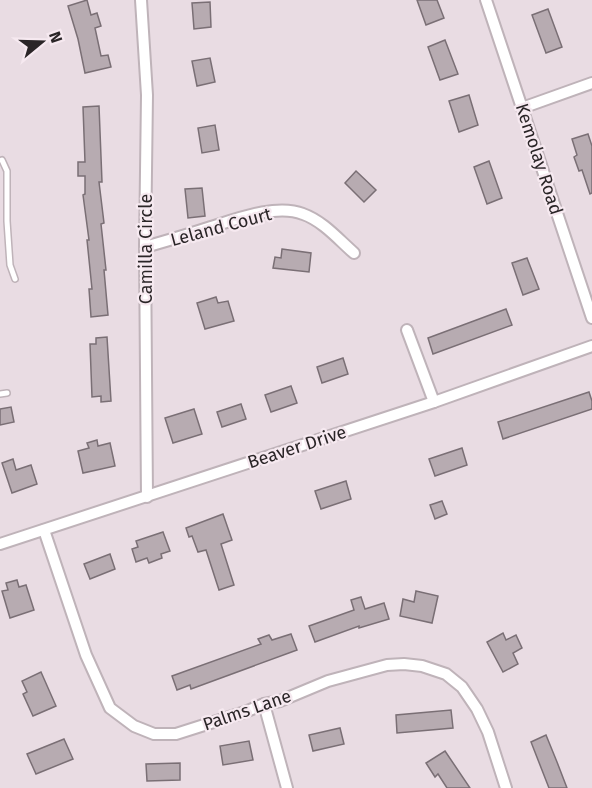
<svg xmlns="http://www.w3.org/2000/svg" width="592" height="788" font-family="'Fira Sans',sans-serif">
	<rect width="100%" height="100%" fill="#e9dce3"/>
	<g fill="#b7abb1" stroke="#7a6f75" stroke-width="1.5">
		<path d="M87,0L91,15L97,13L101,26L95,28L101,56L108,55L111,67L85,73L78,39L68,6Z"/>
		<path d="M417,0H437L444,18L426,25Z"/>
		<path d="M210,2L211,27L194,29L192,3Z"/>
		<path d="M548,9L562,47L546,53L532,15Z"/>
		<path d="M445,40L458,74L440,80L428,47Z"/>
		<path d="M210,58L215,82L197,86L192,61Z"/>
		<path d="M469,95L478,125L459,132L449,101Z"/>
		<path d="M99,106L102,182H99L104,223L101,224L106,270H104L108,315L91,317L89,289H92L87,240H89L83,195L85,194V176H78V162H85L83,107Z"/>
		<path d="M215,125L219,150L202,153L198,128Z"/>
		<path d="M588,134L592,146V193L590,194L582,170L579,171L574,157L577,155L572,139Z"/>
		<path d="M489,161L502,198L487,204L474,167Z"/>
		<path d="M356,171L376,190L364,202L345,183Z"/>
		<path d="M202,188L205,216L188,218L185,189Z"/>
		<path d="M282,249L311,253L309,272L273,268L275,257L281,258Z"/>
		<path d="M527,258L539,289L523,295L512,263Z"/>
		<path d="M216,297L218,303L228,301L234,321L205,329L197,303Z"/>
		<path d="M506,309L512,325L433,354L428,338Z"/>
		<path d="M107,337L111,401L101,402V396L92,397L90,344H96V338Z"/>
		<path d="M343,358L348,374L322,383L317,367Z"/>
		<path d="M291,386L297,403L271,412L265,395Z"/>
		<path d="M589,392L592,401V409L503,439L498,422Z"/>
		<path d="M241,404L246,419L222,427L217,412Z"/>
		<path d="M11,407L14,422L0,425V409Z"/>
		<path d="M194,409L202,434L173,443L165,418Z"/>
		<path d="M97,440L98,446L110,443L115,466L83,473L78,451L89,448L87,443Z"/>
		<path d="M462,448L467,465L435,476L429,459Z"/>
		<path d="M13,459L16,470L31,465L37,484L12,493L2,463Z"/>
		<path d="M346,481L351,499L321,509L315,491Z"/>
		<path d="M442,501L447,514L435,519L430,505Z"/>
		<path d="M223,514L232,540L221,544L234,585L219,590L206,550L198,552L192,536L189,537L186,528Z"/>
		<path d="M163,532L170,551L161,554L162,558L149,563L147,558L136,562L132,549L138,547L136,541Z"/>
		<path d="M110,554L115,569L90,579L84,564Z"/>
		<path d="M17,580L19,587L26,585L34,610L10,618L2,591L8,590L6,583Z"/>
		<path d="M416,591L438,596L432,623L400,616L403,599L414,602Z"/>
		<path d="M361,597L365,609L384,603L389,619L359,628V626L315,642L309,626L354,610L351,600Z"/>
		<path d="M503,633L506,640L516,635L522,648L513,653L518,664L503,672L487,642Z"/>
		<path d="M291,634L297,650L191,689L190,685L177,690L172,676L261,644L258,639L269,635L272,640Z"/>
		<path d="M41,672L56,706L33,716L23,694L27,692L22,681Z"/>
		<path d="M451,710L453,728L397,733L396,715Z"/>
		<path d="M340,728L344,744L313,751L309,735Z"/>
		<path d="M546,735L557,762L567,788H549L531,742Z"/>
		<path d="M64,739L73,759L36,774L27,754Z"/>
		<path d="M249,741L253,760L223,765L220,746Z"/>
		<path d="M445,751L470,788H447L438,774L435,777L426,763Z"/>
		<path d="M180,763V780L147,781L146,764Z"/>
	</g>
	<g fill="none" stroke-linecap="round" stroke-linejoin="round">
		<g stroke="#bfb3b9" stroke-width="8">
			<g id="lane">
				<path d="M2,160L7,171V221L10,265L15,279"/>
				<path d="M0,394L7,393"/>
			</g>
		</g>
		<g stroke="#bfb3b9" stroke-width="14">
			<g id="street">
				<path d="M141,0L147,95L145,247L147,497"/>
				<path d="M486,0L592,318"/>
				<path d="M522,108L592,83"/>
				<path d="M145,247C166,241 187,235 208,228C234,220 276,203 303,214C323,221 339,240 354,253"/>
				<path d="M407,330L434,402"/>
				<path d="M44,530L86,655L110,708L134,726L154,734H176L245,712L264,704L280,701L328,681L387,665L404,664L422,666L446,674L462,687L477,709L488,732L506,788"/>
				<path d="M0,544L434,402L592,346"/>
				<path d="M264,704L287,788"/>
			</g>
		</g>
		<use href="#lane" stroke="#fff" stroke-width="5"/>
		<use href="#street" stroke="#fff" stroke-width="10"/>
	</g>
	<g text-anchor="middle" stroke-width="4.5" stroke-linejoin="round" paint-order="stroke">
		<g font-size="18" fill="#2a2527" stroke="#f6e9f0">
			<text transform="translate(539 159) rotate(72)" y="6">Kemolay Road</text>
			<text transform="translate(221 227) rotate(-15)" y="6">Leland Court</text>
			<text transform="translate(146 249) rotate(-90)" y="6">Camilla Circle</text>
			<text transform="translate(297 447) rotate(-18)" y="6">Beaver Drive</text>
			<text transform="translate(247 710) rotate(-19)" y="6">Palms Lane</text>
		</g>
	</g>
	<g transform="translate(42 42) rotate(71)" stroke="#f6e9f0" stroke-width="4.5" paint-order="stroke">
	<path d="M0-4.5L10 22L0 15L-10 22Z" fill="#2a2527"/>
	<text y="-9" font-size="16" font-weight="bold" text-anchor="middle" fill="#2a2527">N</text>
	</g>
</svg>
